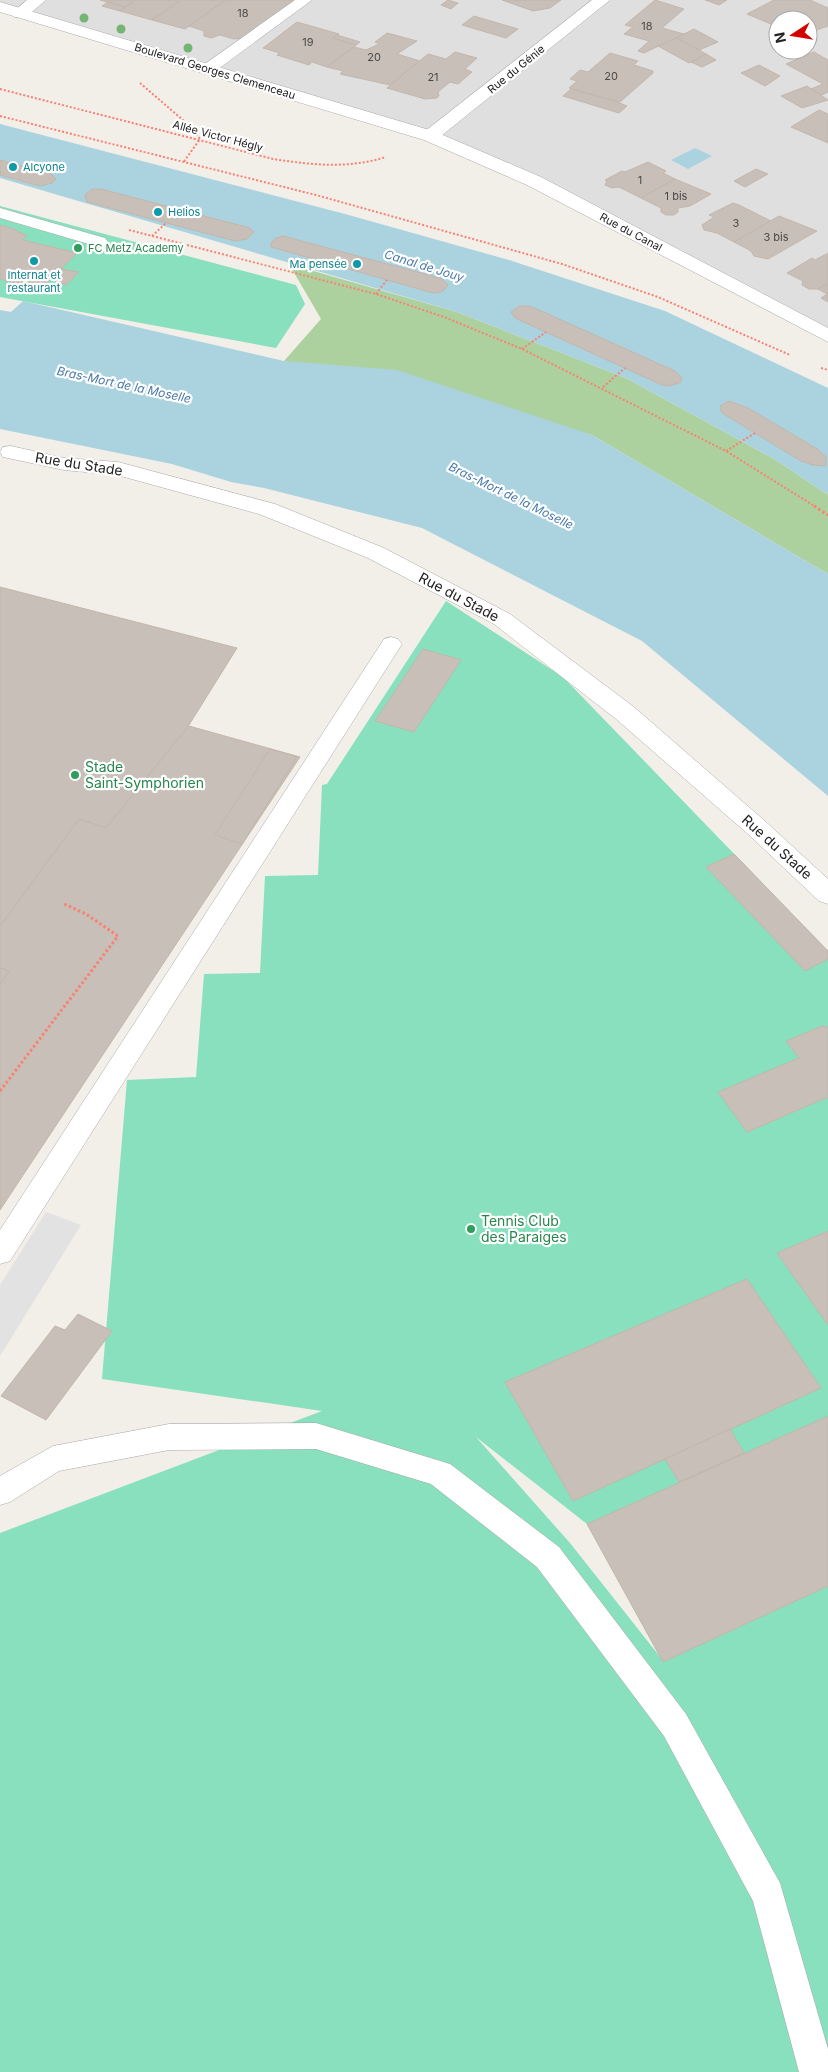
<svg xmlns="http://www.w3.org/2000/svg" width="828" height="2072" font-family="Inter,sans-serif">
	<rect width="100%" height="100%" fill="#f2efe9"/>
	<path fill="#e0dfdf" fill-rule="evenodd" d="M0,0H828V336L461,148L0,7ZM778,20H808V50H778Z"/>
	<path fill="#add19e" d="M289,264L457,312L626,378L776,460L828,495V574L592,435L284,361L321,319Z"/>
	<g fill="#88e0be" fill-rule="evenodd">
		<path d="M0,206L296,285L305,304L276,348L0,297Z"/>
		<path d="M446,601L563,677L828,951V2072H0V1533L322,1411L102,1379L127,1080L196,1077L204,974L260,973L265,876L318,875L322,785L327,784ZM476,1437L587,1524L661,1658L570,1543Z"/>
	</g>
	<path fill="#e2e2e2" d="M46,1212L81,1225L0,1356V1285Z"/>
	<g fill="#aad3df">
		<path d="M0,124L345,214L509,260L665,311L828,388V495L776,460L626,378L457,312L0,178Z"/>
		<path d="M695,148L712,156L688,169L671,160Z"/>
		<path d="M23,301L284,361L397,370L592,435L828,574V796L642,641L422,528L264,488L231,482L172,464L0,429V310L11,312Z"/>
	</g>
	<g fill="#c7bfb8" stroke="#c4b6ab">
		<path d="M100,0H135L125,7Z"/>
		<path d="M135,0H181L152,20L120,11Z"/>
		<path d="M181,0H226L185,29L152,20Z"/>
		<path d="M226,0H296L244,38L234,39L220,35L211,38L204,36V31L189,26Z"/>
		<path d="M448,0L458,3L451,9L441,5Z"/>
		<path d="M502,0H561L550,8L533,11Z"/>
		<path d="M655,0L684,9L662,28L684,34L644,53L638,51L649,41L624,34L633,27L625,25Z"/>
		<path d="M705,0H727L719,5Z"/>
		<path d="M774,0H810L828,8V26L808,33V20H778V27L747,14Z"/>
		<path d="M108,2L125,7L120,11L102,6Z"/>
		<path d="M474,16L518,29L506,38L462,25Z"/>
		<path d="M297,22L339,34L333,38L356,45L327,67L312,62L309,65L277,55L280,53L263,48Z"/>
		<path d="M694,29L718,42L699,50L676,38Z"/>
		<path d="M387,33L417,41L397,54L420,61L390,85L340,74L343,71L327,67L354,47L366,50L375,46L379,43L375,42Z"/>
		<path d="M337,35L360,42L356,45L333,38Z"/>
		<path d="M676,38L699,50L706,54L689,63L658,46Z"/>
		<path d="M455,52L477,58L465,69L472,72L458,84L450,82L438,92L439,96L437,98L425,99L387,88L428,54L446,59Z"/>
		<path d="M814,52L828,60V92L822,95L811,89L823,84L786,64Z"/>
		<path d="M610,53L638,61L634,65L653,71V73L620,102L569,88L577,81L570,79L580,70L588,72Z"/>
		<path d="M706,54L716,60L702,67L691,62Z"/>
		<path d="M759,65L780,76L765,86L741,73Z"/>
		<path d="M807,86L828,100L802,108L781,96Z"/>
		<path d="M571,89L617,102L627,106L619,113L563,96Z"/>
		<path d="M819,110L828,114V143L791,127Z"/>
		<path d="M0,160L51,174L56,179L52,183L40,186L0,175Z"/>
		<path d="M648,162L666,171L663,173L675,179L641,198L619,187L612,188L605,185L607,181L605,180L622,171L625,172Z"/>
		<path d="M756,169L768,174L745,187L734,181Z"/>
		<path d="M675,179L711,194L690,206L678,208V212L674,215H666L661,212V208L641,198Z"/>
		<path d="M92,189H101L250,228L254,232L247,239L235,241L87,202L85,195Z"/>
		<path d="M733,203L739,205L771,221L734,242L717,233L704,230L702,225L714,217L709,215Z"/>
		<path d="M779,216L817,231L768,259L754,256L751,251L734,242Z"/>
		<path d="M0,225L14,229L27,236L23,240L77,253L61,269L79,272L66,285L51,279L40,290L0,279Z"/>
		<path d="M283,236L440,278L448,285L442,292L433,293L271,247V243L276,238Z"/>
		<path d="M828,253V283L818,289H809L802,285L803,281L787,273L812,258L815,260Z"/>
		<path d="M828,283V302L821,298L827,294L818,289Z"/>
		<path d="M520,306H530L675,371L682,378L681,382L670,386L662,385L515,318L511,312Z"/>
		<path d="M729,401L748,408L819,450L826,457V466L813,465L801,461L722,413L720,406Z"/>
		<path d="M0,587L237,648L189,725L106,828L79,819L0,926Z"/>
		<path d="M423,649L461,660L414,732L375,721Z"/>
		<path d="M189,726L300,757L0,1210V984L9,971L0,968V926L79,819L106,828Z"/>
		<path d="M270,749L297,757L242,844L215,835Z"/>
		<path d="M734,854L828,951V959L805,971L706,867Z"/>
		<path d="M0,968L9,971L0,984Z"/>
		<path d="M822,1026L828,1027V1097L747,1132L718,1092L799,1058L786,1041Z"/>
		<path d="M828,1231V1325L777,1253Z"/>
		<path d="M747,1279L821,1388L573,1501L505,1382Z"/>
		<path d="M78,1314L112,1331L46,1420L1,1396L55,1326L65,1330Z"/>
		<path d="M828,1416V1586L663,1662L587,1524Z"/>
		<path d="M730,1429L744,1453L679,1482L665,1459Z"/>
	</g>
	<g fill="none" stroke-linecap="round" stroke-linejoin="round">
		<g stroke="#a9a9a9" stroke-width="1">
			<g id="service">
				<path d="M295,0H312L214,72H202L200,69L202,66Z"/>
				<path d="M0,208L105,238L108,242L105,246L99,247L0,218Z"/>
				<path d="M391,637L398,639L402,644L10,1261L0,1264V1230L384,639Z"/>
				<path d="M316,1423L450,1464L559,1547L686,1714L780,1883L828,2049V2072H799L753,1901L664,1736L537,1567L431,1484L316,1449L169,1450L59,1471L10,1502L0,1505V1476L53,1446L169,1424Z"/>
			</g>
		</g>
		<g stroke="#a9a9a9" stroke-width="1">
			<g id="minor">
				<path d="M27,0H46L26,17H14L12,13Z"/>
				<path d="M592,0H610L436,140H424L421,136L424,132Z"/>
				<path d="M11,446L64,458L118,462L275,504L384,548L510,614L634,707L766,822L828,879V904L819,901L748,834L616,719L494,624L368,558L259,514L117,475L64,470L3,457L0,452L3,447Z"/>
			</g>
		</g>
		<g stroke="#a9a9a9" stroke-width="1">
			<path id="tertiary" d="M0,2L436,132L541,177L828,328V342L527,185L424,140L0,12Z"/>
		</g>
		<g stroke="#fa8072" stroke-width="2" stroke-dasharray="2 2" stroke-linecap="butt">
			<path d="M140,83L191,127L200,139L183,163"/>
			<path d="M0,89L273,159C312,165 348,169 386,157"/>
			<path d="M0,116L316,195L562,264L658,297L790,355"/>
			<path d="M129,230L376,294L444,317L522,349L726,451L816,507"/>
			<path d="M152,236L166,223"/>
			<path d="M376,294L387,280"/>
			<path d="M522,349L546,332"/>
			<path d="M821,368L828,370"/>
			<path d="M603,387L625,368"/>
			<path d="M726,451L755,433"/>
		</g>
		<g stroke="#fa8072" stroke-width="3" stroke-dasharray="2.5 2.5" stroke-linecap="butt">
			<path d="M814,506L828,515"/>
			<path d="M0,1091L118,936L86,914L62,903"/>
		</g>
		<use href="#service" fill="#fff" fill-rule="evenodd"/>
		<use href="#minor" fill="#fff" fill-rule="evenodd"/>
		<use href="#tertiary" fill="#fff" fill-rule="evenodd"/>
	</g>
	<g fill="#74b475">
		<circle cx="84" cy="18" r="4.5"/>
		<circle cx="121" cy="29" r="4.5"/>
		<circle cx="188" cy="48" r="4.5"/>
	</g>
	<g fill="#0f9aa8" stroke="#fff" stroke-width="2">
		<circle cx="13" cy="167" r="5"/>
		<circle cx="158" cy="212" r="5"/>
		<circle cx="34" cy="261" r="5"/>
		<circle cx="357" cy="264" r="5"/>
	</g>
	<g fill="#2e9e5b" stroke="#fff" stroke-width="2">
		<circle cx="78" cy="248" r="5"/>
		<circle cx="75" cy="775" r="5"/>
		<circle cx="471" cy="1229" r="5"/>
	</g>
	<g text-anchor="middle" stroke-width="4.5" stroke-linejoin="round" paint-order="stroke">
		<g font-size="11" fill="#4b4948">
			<text x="243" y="17">18</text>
			<text x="647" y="30">18</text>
			<text x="308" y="46">19</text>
			<text x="374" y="61">20</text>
			<text x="611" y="80">20</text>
			<text x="433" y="81">21</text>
			<text x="640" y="184">1</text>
			<text x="676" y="200">1 bis</text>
			<text x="736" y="227">3</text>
			<text x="776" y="241">3 bis</text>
		</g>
		<g font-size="11" fill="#222" stroke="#fff">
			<text transform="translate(516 69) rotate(-39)" y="4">Rue du Génie</text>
			<text transform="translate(215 71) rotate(17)" y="4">Boulevard Georges Clemenceau</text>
			<text transform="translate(218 136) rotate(15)" y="4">Allée Victor Hégly</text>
			<text transform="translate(631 232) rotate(28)" y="4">Rue du Canal</text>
		</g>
		<g font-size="11" fill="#0d838f" stroke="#fff" text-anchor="start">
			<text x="23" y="171">Alcyone</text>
			<text x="168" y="216">Helios</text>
			<text x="347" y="268" text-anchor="end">Ma pensée</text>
			<text x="34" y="279" text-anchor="middle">Internat et<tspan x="34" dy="13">restaurant</tspan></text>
		</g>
		<g font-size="11" fill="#27864d" stroke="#fff" text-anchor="start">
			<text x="88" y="252">FC Metz Academy</text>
		</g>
		<g font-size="12" font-style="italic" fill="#4a7aab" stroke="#fff">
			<text transform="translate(424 266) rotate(17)" y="4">Canal de Jouy</text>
			<text transform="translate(124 385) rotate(12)" y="4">Bras-Mort de la Moselle</text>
			<text transform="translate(511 496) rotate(26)" y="4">Bras-Mort de la Moselle</text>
		</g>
		<g font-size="14" fill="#222" stroke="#fff">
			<text transform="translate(79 464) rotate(9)" y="5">Rue du Stade</text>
			<text transform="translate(459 597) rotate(28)" y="5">Rue du Stade</text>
			<text transform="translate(777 847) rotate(42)" y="5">Rue du Stade</text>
		</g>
		<g font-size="14" fill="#27864d" stroke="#fff" text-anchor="start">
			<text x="85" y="772">Stade<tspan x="85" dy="16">Saint-Symphorien</tspan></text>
			<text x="481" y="1226">Tennis Club<tspan x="481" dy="16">des Paraiges</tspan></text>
		</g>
	</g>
	<g transform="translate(793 35) rotate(258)"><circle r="24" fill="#ffffff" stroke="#a7a7a7"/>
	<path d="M0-4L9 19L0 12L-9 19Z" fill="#d40000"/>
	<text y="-8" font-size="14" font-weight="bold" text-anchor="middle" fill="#222222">N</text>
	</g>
</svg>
